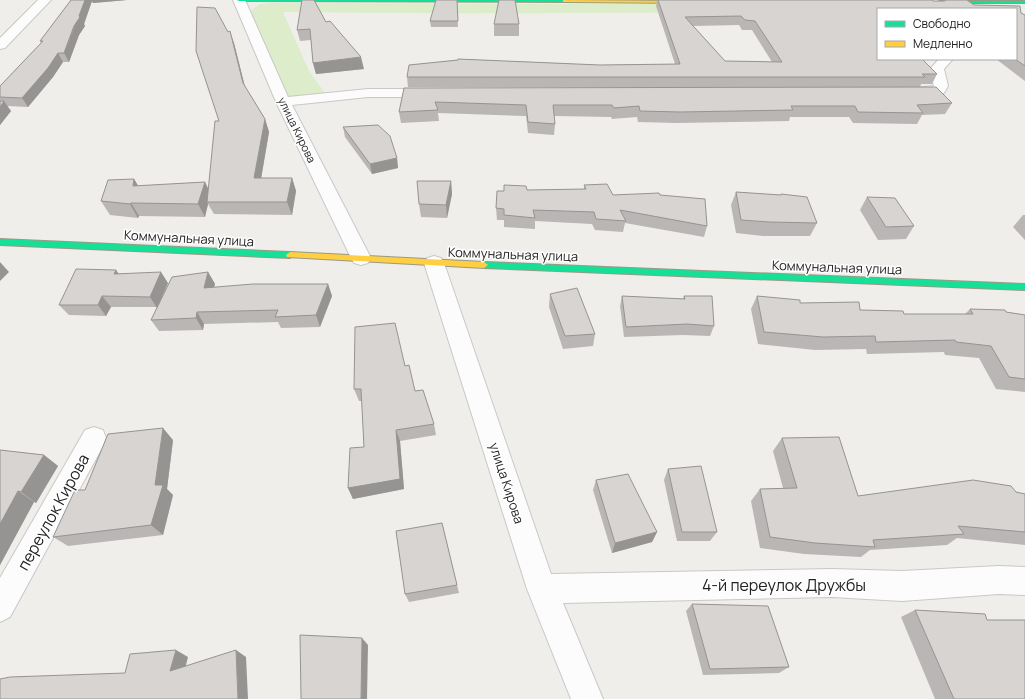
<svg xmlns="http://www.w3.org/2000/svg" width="1025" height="699" font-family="Manrope,sans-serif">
	<rect width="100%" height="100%" fill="#f0eeeb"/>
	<path fill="#ddeccb" d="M271,3L894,5L878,9C680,14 481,14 283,12L309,71L325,93L297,98L286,96L251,12V10L260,4Z"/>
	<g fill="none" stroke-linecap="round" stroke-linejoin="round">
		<g stroke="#c9c8c7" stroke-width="2">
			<g id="street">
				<path d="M38,0H51L5,48L0,49V38Z"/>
				<path d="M233,0H245L288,97L368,89H432L437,90L439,93L437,96L432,97H368L292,105L371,258L368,263L361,265L354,263L351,258L276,102Z"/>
				<path d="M939,59H953L944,69L948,86L944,93L910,96L905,95L903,92L905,89L934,86L930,69Z"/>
				<path d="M434,256L441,258L444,263L551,574L832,569L902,571L999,566L1025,567V595L999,594L902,601L832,597L563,603L603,699H571L527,589L424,263L427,258Z"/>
				<path d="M94,427L103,430L106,438L103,446L10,617L0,622V578L85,430Z"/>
			</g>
		</g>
		<g stroke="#999a82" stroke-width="2">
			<g id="fast">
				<path d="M237,0H567V1L565,2L239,1Z"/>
				<path d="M940,1H1025V3H938V2Z"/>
				<path d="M0,239L290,252L294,255L290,258L0,245Z"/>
				<path d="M484,262L1025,284V290L484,268L480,265Z"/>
			</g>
		</g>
		<g stroke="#999a82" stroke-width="2">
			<g id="slow">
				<path d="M563,0L685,1L687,2L685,3L565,2H563Z"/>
				<path d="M290,252L484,262L488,265L484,268L287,257L286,255Z"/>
			</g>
		</g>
		<use href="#street" fill="#fdfcfc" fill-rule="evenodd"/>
		<use href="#fast" fill="#16e098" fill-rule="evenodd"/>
		<use href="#slow" fill="#ffcf43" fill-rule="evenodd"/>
	</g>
	<g fill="#b9b6b5" fill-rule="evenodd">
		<path d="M71,0H127L93,3L92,1L84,24L85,26L79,35L69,62H63L53,77L28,107L7,106L11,111L0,125V86L41,43L40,41Z"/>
		<path d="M457,0L458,27H431L430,21Z"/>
		<path d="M657,0H932L933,1H943L944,0H967L974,5L1020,6L1021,13L1025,15V81L996,59H1016V9H878V59H922L937,74L932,84H921L920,87H408L407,77L409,65L458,60V59L600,65L675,64L656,6ZM739,25L742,30H752L772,62L725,61L693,26Z"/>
		<path d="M326,22L364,69L316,74L313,63L311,40L300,41L297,30Z"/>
		<rect x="494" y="24" width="25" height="12"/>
		<path d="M234,43L245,87L265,119L269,132L261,178H292L296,191L292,215L214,214L208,204L205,217L139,216L138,218L110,215L101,201L134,179L138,186L205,182L209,190L219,121Z"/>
		<path d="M404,88L952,103L945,114L922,115L917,124L853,123L849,117H790L789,121L677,123L638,122L637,117L612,119L611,117L554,116L555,124L554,135L528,133L526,116L438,113L439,121L401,123L399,112Z"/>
		<path d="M343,127L397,158L398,168L372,174L345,137Z"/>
		<path d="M451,181L452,194L447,218L421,217L419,204Z"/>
		<path d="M584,185L613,195H660L707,226L704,237L625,223L623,232L595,230L592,224L535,221V229L504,227V220H497L496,208L527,190L584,189Z"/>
		<path d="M736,192L780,195L781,194L817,223L810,236H763L736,233L731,205Z"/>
		<path d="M867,197L914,226L906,239L878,240L860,210Z"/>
		<path d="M1023,215H1025V240L1013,227Z"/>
		<path d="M116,270L118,274L168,283L160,302L208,272L215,284L214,288L328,284L332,296L320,327L281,328L278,322L204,324L203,330L159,331L151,320L157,307H111L106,316L69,315L59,305Z"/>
		<path d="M550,294L595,334L593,346L563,349L549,307Z"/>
		<path d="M622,296L683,299L684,296L714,326L710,336L683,335L624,337L620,306Z"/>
		<path d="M757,296L800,303L860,310L904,314H965L970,309L1006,312L1025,315V392L996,389L979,358L945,355L944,352L867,354L866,349L815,350L758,344L751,309Z"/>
		<path d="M405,366L415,391L434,424L436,435L400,441L404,489L353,499L348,488L364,447L362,401H359L354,389Z"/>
		<path d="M782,438L858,496L1016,492L1025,494V545L957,538L947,545L870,550L861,557L804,554L760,548L751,501L760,489L783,488L773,451Z"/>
		<path d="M173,440L167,489L173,495L163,535L68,546L53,537L85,490Z"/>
		<path d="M0,450L44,455L58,466L36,503L34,502L0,565Z"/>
		<path d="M668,469L717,532L710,541H677L664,480Z"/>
		<path d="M596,480L657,532L652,542L612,553L593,490Z"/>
		<path d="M442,523L459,593L409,602L405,594Z"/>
		<path d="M692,604L789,667L779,673L703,675L686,611Z"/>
		<path d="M915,610L987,620L1025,699H935L901,617Z"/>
	</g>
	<g fill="#969493">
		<path d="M85,0H127L93,3L92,1L84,24L85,26L79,35L69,62L64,53Z"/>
		<path d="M230,31L234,43L247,95L243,83Z"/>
		<path d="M58,53L63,62L53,77L28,107L22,98Z"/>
		<path d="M361,57L364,69L316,74L313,63Z"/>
		<path d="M4,101L11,111L0,125V107Z"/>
		<path d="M265,119L269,132L259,191L254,178Z"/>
		<path d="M397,158L398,168L372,174L370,164Z"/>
		<path d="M292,178L296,191L292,215L287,202Z"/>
		<path d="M134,179L142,192L133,186Z"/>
		<path d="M451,181L452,194L447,218L446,205Z"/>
		<path d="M205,182L211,195L207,202L208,204L205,217L198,204Z"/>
		<path d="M131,203L139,216L138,218L130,204Z"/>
		<path d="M0,262L9,272L0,281Z"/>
		<path d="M116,270L124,281L114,274Z"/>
		<path d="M161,272L168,283L157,308L150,297Z"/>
		<path d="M208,272L215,284L210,300L204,288Z"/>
		<path d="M328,284L332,296L320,327L316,315Z"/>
		<path d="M102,296L111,307L106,316L98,305Z"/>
		<path d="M197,312L204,324L203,330L196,318Z"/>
		<path d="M163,428L173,440L167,489L173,495L163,535L151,525L155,485Z"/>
		<path d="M396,430L400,441L404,489L353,499L348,488Z"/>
		<path d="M44,455L58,466L36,503L21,492Z"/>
		<path d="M18,491L34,502L0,565V524Z"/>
		<path d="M657,532L652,542L612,553L615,543Z"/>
		<path d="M362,638L368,645L367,699H361Z"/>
		<path d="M176,650L188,657L183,677L170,671Z"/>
		<path d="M236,650L246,657L248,699H238Z"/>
	</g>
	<g fill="#d7d4d2" stroke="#969493" fill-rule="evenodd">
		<path d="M71,0H85L79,16L80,17L74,26L64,53H58L48,68L22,98L0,97V86L43,41H40Z"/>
		<path d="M302,0H314L326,22L330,21L361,57L313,63L310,29L297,30Z"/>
		<path d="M436,0H457L458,21H430Z"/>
		<path d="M499,0H515L519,24H494Z"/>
		<path d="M658,0H932L933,1H945L946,0H967L974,5L1020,6L1021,13L1025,15V66L1015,59H1016V9H878V59H922L937,74H922L925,77H407L409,65L458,60V59L600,65L680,64ZM741,16L745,20L755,21L782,62L725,61L685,17Z"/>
		<path d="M197,7L215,8L228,32L230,31L243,83L265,119L254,178H292L287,202H207L215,121H219L196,51Z"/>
		<path d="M936,87L952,103L917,105L923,113L858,112L855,106H791L793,110L680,112L640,111L639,106L614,108L612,105H553L555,124L528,122L526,105L435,102L438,110L399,112L404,88Z"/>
		<path d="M0,101H4L0,107Z"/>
		<path d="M378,125L390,136L397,158L370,164L343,127Z"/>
		<path d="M134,179L133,186L205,182L198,204L131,203L130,204L101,201L108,180Z"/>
		<path d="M417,181H451L446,205L419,204Z"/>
		<path d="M607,184L613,195L659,193L660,195L705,199L707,226L620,210L626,221L596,219L594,212L533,210L535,218L504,215V209L496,208L497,191H504V185L526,186L527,190L586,189L584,185Z"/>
		<path d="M736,192L781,195V194L807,197L817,223L769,222L741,220Z"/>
		<path d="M867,197L895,198L914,226L886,227Z"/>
		<path d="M76,269L116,270L114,274L161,272L150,297L102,296L98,305H59Z"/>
		<path d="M208,272L204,288L253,284H328L316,315L275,317L278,310L197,312L196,318L151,320L172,277Z"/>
		<path d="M577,288L595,334L565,336L550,294Z"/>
		<path d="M622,296L685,299L684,296H712L714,326L687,324L626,327Z"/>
		<path d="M757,296L800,300V303L859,302L860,310L903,311L904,314H973L970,309L1005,310L1006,312L1025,315V379L1009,377L991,346L956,342L955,340L876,342L875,336L823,337L764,332Z"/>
		<path d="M395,323L405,366L409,365L415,391L423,390L434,424L396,430L400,479L348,488L350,448L364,447L361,389H354L355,327Z"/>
		<path d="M163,428L155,485H163L151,525L53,537L75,490H85L108,434Z"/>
		<path d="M839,437L858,496L973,480L1011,486L1016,492L1025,494V532L958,526L964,534L873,540L875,547L815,543L770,537L760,489L797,488L782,438Z"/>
		<path d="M0,450L44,455L21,492L18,491L0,524Z"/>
		<path d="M701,466L717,532H682L668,469Z"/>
		<path d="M628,474L657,532L615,543L596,480Z"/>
		<path d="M442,523L457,585L405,594L396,531Z"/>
		<path d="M692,604L768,606L789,667L710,669Z"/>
		<path d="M915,610L985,614L987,620H1025V699H954Z"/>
		<path d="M300,635L362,638L361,699H301Z"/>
		<path d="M176,650L170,671L236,650L238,699H0V679L10,677L125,673L130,654Z"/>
	</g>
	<g text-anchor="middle" stroke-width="3" stroke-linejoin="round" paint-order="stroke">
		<g font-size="11" fill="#222" stroke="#fff">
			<text transform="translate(297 130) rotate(64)" y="4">улица Кирова</text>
		</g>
		<g font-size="13" fill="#222" stroke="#fff">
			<text transform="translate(189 238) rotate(3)" y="5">Коммунальная улица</text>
			<text transform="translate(513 254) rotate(2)" y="5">Коммунальная улица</text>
			<text transform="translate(837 267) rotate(2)" y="5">Коммунальная улица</text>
			<text transform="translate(507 483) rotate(72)" y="5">улица Кирова</text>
		</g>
		<g font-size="16" fill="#222" stroke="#fff">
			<text transform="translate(53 512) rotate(-61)" y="6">переулок Кирова</text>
			<text x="784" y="591">4-й переулок Дружбы</text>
		</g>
	</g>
	<rect x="877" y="8" width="140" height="52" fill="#ffffff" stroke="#a7a7a7"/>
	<rect x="885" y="21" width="20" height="6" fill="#16e098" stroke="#a7a7a7"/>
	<text x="913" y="28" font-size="12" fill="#222222">Свободно</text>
	<rect x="885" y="41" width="20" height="6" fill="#ffcf43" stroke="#a7a7a7"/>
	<text x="913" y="48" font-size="12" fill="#222222">Медленно</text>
</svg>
